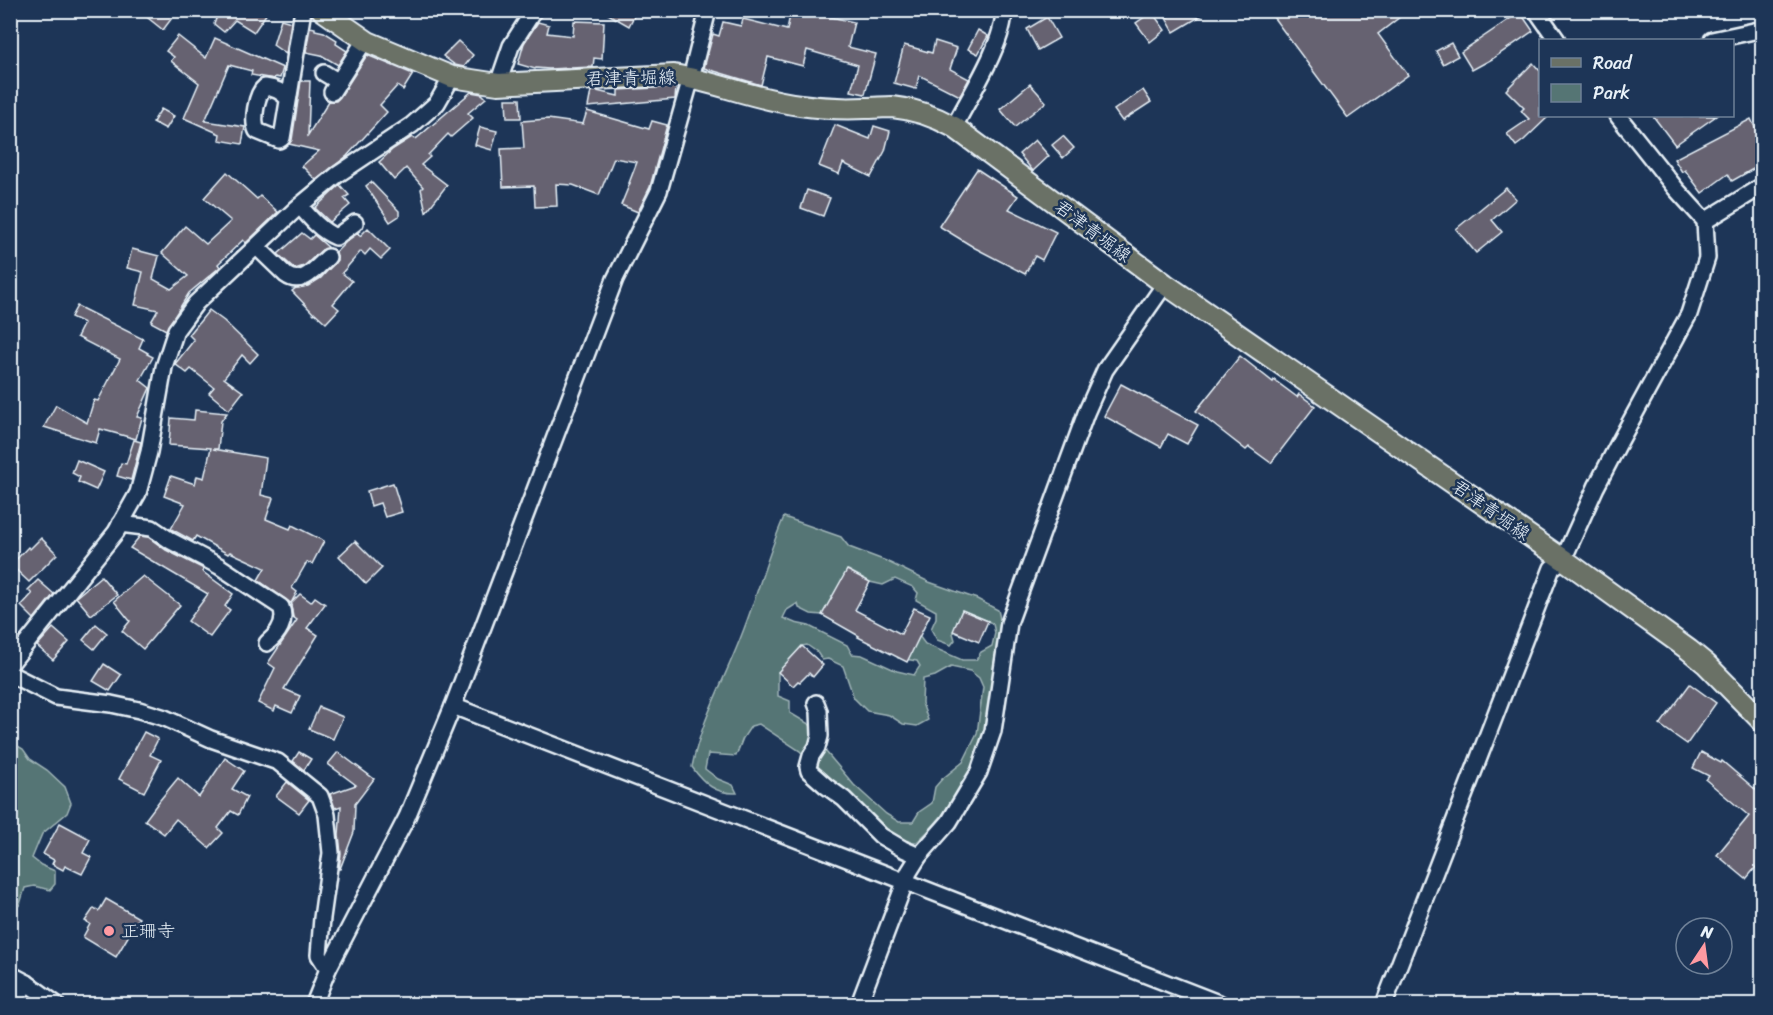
<svg xmlns="http://www.w3.org/2000/svg" width="1773" height="1015" font-family="Sriracha,'Klee One',sans-serif">
	<rect width="100%" height="100%" fill="#1d3557"/>
	<filter id="ink" filterUnits="userSpaceOnUse"><feTurbulence type="fractalNoise" baseFrequency=".0167" numOctaves="2"/><feDisplacementMap in="SourceGraphic" scale="12" xChannelSelector="R" yChannelSelector="G"/><feConvolveMatrix kernelMatrix="1 2 1 2 8 2 1 2 1" color-interpolation-filters="sRGB"/></filter>
	<g filter="url(#ink)">
		<g fill="#557574" stroke="#9eb3b6" stroke-width="1.5" fill-rule="evenodd">
			<path d="M784,517L841,537L849,547L886,561L929,582L977,599L998,610C1003,625 996,635 997,650C998,674 995,709 990,732C988,739 984,747 981,753C965,787 944,817 917,842H906L882,830L813,766L800,751L759,724L751,726L743,738L736,756L708,754L705,769L718,779L733,785L737,793C716,794 704,784 692,767C701,720 725,679 742,634C757,596 767,556 784,517ZM848,570L870,582L883,585L895,579L913,587L918,593L916,600L936,611V618L931,629L937,640L951,645L955,640L953,633L962,610L988,621L993,624L995,633L992,646L981,652L976,660H962L925,644L919,636L894,652L898,658L917,661L920,666L914,675L897,671L862,655L852,654L847,645L809,626L795,623L783,618L787,610L798,603L799,608L811,614L822,615ZM807,645L817,652L822,660L828,659L843,666L854,698L867,711L889,715L903,724L917,726L928,720L922,703L923,679L935,676L951,667L970,671L979,678L983,687L977,734L963,762L942,779L935,787L932,803L919,812L913,822H899L886,814L854,785L821,746L812,726L790,713V701L778,696V673L802,646Z"/>
			<path d="M11,742L23,749L30,759L47,770L65,787L71,803L67,813L42,834L32,858L41,865L55,871V884L50,890L34,886L25,888L20,904L11,914Z"/>
		</g>
		<g fill="#666271" stroke="#e8f1f8" stroke-width="1.5">
			<path d="M138,10H178L163,30Z"/>
			<path d="M207,10H269L254,32L235,20L224,32L214,24L216,19Z"/>
			<path d="M601,10H637L629,26Z"/>
			<path d="M791,10H828L826,16L854,22L848,47L876,54L865,94L851,91L858,65L807,50L803,66L768,57L761,85L704,68L713,34L719,36L723,22L741,26L743,19L787,30Z"/>
			<path d="M1179,10H1211L1174,32L1166,18Z"/>
			<path d="M1268,10H1409L1378,34L1408,75L1348,118Z"/>
			<path d="M1152,12L1165,30L1150,42L1136,23Z"/>
			<path d="M1520,12L1533,31L1492,59L1472,70L1461,52Z"/>
			<path d="M1047,17L1059,38L1038,50L1027,29Z"/>
			<path d="M281,19L291,22L286,54L273,45Z"/>
			<path d="M574,21L604,22L602,59L594,58L593,67L549,69L536,68L535,69L518,64L524,43L538,22L549,25L547,33L573,36Z"/>
			<path d="M310,27L315,28V30L324,32L337,40L336,44L347,51L338,65L321,55L306,52Z"/>
			<path d="M978,30L988,36L978,54L968,49Z"/>
			<path d="M178,36L206,58L215,38L283,68L280,78L275,77L274,79L251,75L252,71L229,65L205,121L245,127L242,144L219,140L220,134L184,118L199,83L171,61L174,57L166,51Z"/>
			<path d="M458,41L473,55L464,67L455,65L443,56Z"/>
			<path d="M935,41L957,48L950,69L969,79L960,96L919,75L916,89L894,83L904,45L932,53Z"/>
			<path d="M1451,43L1458,56L1443,64L1436,51Z"/>
			<path d="M367,55L413,74L403,90L397,86L380,105L387,112L347,156L316,180L302,166L319,151L289,144L292,140L301,81H310L308,135L329,101H336L340,97Z"/>
			<path d="M1533,63L1540,71V116H1549L1524,140L1516,146L1507,134L1529,119L1521,111L1524,108L1506,90Z"/>
			<path d="M1030,84L1046,102L1015,127L1000,109Z"/>
			<path d="M673,87L676,88L675,99L588,107L591,91H597L618,96V90Z"/>
			<path d="M1143,90L1151,102L1122,121L1114,110Z"/>
			<path d="M471,92L482,94L486,98L468,113L473,118L451,137L448,134L428,155L430,157L421,165L447,185L426,212L421,189L423,187L406,168L394,180L379,162L393,149L412,137L414,139L417,138Z"/>
			<path d="M506,99H520L521,118H507Z"/>
			<path d="M161,109L174,116L166,129L153,122Z"/>
			<path d="M587,111L649,129L652,121L667,125L650,187L638,212L621,205L630,183H629L637,162L614,158L599,195L573,185L556,184L557,206L535,207L534,186L503,187L501,149L524,148L522,121L548,119L583,124Z"/>
			<path d="M1653,116H1716L1675,145Z"/>
			<path d="M1751,119L1762,142V164L1732,181L1728,174L1702,193L1685,170L1682,172L1674,159Z"/>
			<path d="M835,125L870,139L874,126L890,131L885,151L871,177L843,163L839,174L819,166Z"/>
			<path d="M480,127L497,131L492,150L475,145Z"/>
			<path d="M1063,136L1074,148L1063,158L1052,145Z"/>
			<path d="M1035,140L1049,156L1033,171L1019,154Z"/>
			<path d="M977,169L1018,196L1009,209L1056,232L1042,260L1035,256L1025,274L975,248L939,226Z"/>
			<path d="M227,172L257,199L260,196L278,212L246,243L243,240L218,264L220,267L189,293L166,330L151,322L158,310L135,305L143,272L127,268L132,249L159,256L153,279L171,289L188,276L162,253L185,226L206,244L231,221L204,198Z"/>
			<path d="M371,182L399,211V216L390,222L366,186Z"/>
			<path d="M340,185L349,195L344,198L350,205L330,222L315,208Z"/>
			<path d="M1506,188L1516,199L1492,220L1502,232L1476,253L1456,229Z"/>
			<path d="M807,190L830,198L823,216L801,208Z"/>
			<path d="M368,228L390,250L381,259L370,249L365,255L361,251L342,273L352,281L333,304L339,309L326,323L315,313L314,314L292,291L296,288L308,286L321,278L337,260L336,252L347,241L358,233L360,236Z"/>
			<path d="M302,233L310,239L314,235L329,248L322,250L304,266L295,269L278,254Z"/>
			<path d="M77,306L143,339L139,348L148,353L147,354L153,357L140,380L150,388L137,417L142,418L136,439L100,429L96,443L44,427L56,405L87,423L94,400L98,401L120,359L77,337L84,323L71,317Z"/>
			<path d="M209,310L224,321L258,354L250,363L242,355L224,378L243,392L229,410L209,393L214,387L191,369L187,373L175,364L194,340L189,335Z"/>
			<path d="M1240,356L1273,382L1274,380L1297,397L1299,394L1315,406L1271,463L1249,447L1246,450L1196,411Z"/>
			<path d="M1121,384L1198,425L1187,444L1168,434L1161,447L1104,416Z"/>
			<path d="M195,410L227,413L221,421L218,449H213L266,458L261,495L273,498L266,519L290,529L292,525L324,541L312,564L307,562L292,588L297,592L291,603L300,594L311,602L315,597L325,604L307,628L318,635L284,689L300,696L292,713L276,706L274,711L258,703L275,668L268,663L297,620L293,617L291,606L292,604L258,580L265,568L230,552L228,554L196,536L193,541L171,529L185,504L164,496L171,476L195,484L197,476L204,478L211,448L169,445L171,418L194,420Z"/>
			<path d="M134,440L141,442L131,480L117,476L121,463L126,464Z"/>
			<path d="M77,460L104,472L96,490L78,482L80,477L72,473Z"/>
			<path d="M393,483L402,512L385,517L380,503L371,506L367,491Z"/>
			<path d="M140,536L148,537L166,550L204,569L203,572L233,594L225,606L230,610L210,637L188,621L208,594L130,548Z"/>
			<path d="M41,538L57,554L29,582L11,565L28,547L30,549Z"/>
			<path d="M355,541L382,568L366,584L339,556Z"/>
			<path d="M847,570L870,582L855,610L901,634L914,608L930,615L907,662L858,637L859,636L822,615Z"/>
			<path d="M101,576L117,595L91,615L76,597Z"/>
			<path d="M143,576L180,605L143,649L122,631L130,621L114,601Z"/>
			<path d="M38,580L54,594L34,619L21,606L32,594L28,590Z"/>
			<path d="M962,610L988,621L979,642L953,631Z"/>
			<path d="M96,624L107,633L94,649L83,640Z"/>
			<path d="M53,628L69,642L53,660L37,646Z"/>
			<path d="M802,646L823,665L813,677L809,673L800,682L798,681L793,686L778,672Z"/>
			<path d="M104,664L121,675L110,691L93,681Z"/>
			<path d="M1690,684L1716,703L1687,744L1660,725Z"/>
			<path d="M319,707L343,717L333,739L309,729Z"/>
			<path d="M144,732L158,739L150,755L161,760L144,792L119,779Z"/>
			<path d="M299,752L311,759L304,770L293,761Z"/>
			<path d="M338,752L374,779L355,804L354,832L340,869H339L341,854L339,835L341,806L335,808L330,794L356,785L328,764Z"/>
			<path d="M1701,752L1721,763L1722,761L1762,795V860L1746,879L1717,855L1749,816L1706,780L1709,776L1693,768Z"/>
			<path d="M225,758L244,771L232,789L247,797L238,815L231,811L218,828L223,833L209,848L176,819L164,834L145,820L160,800L178,778L199,797Z"/>
			<path d="M287,782L309,800L299,813L276,796Z"/>
			<path d="M60,823L90,839L83,853L91,857L82,874L65,866L63,870L52,864L54,860L43,854Z"/>
			<path d="M106,899L139,918L116,957L83,937L90,924L85,921L94,908L99,911Z"/>
		</g>
		<g fill="none" stroke-linecap="round" stroke-linejoin="round">
			<g stroke="#e8f1f8" stroke-width="20">
				<g id="minor">
					<path d="M1536,10L1557,40"/>
					<path d="M1712,40L1754,31L1762,30"/>
					<path d="M324,73L339,82"/>
					<path d="M498,84L511,46L534,10"/>
					<path d="M332,92L365,40"/>
					<path d="M288,99C282,91 275,88 265,87C256,94 252,121 257,131L279,140L282,138L303,10"/>
					<path d="M954,127C969,97 1004,44 1004,10"/>
					<path d="M300,206C310,218 321,231 336,237L355,223"/>
					<path d="M1705,221L1762,186"/>
					<path d="M257,247L286,275C302,287 317,267 328,257"/>
					<path d="M120,524L152,528L171,541L219,566L281,607C287,621 278,634 267,643"/>
					<path d="M10,664L116,532L138,493L149,452L164,367L176,330L196,303L297,208L337,175L412,125L437,103L452,77"/>
					<path d="M10,674L56,697L111,704L139,710L165,718L211,739L278,762L320,796L327,815L331,853L322,918L319,955L328,969"/>
					<path d="M816,703L819,711L820,736L817,747L811,756L808,767L809,771L826,786L844,799L881,836L903,849L919,856"/>
					<path d="M453,706L1221,1004"/>
					<path d="M10,974L27,983L56,1004"/>
					<path d="M12,1004L27,983"/>
					<path d="M314,1004L328,969L407,817L453,706L615,279L659,191L691,78L708,10"/>
					<path d="M859,1004L909,872L919,856L949,822L979,772L993,731L1009,623L1086,413L1105,370L1165,284"/>
					<path d="M1384,1004L1552,568L1563,560L1596,487L1620,441L1689,314L1707,258L1705,221L1676,189L1618,116"/>
				</g>
			</g>
			<g stroke="#e8f1f8" stroke-width="24">
				<path id="major" d="M322,10L368,42L452,77L498,84L674,75C717,82 757,100 800,105C821,108 843,109 865,108C874,108 883,107 892,107C913,109 936,117 954,127L1165,284L1570,564L1689,650L1706,664L1762,721"/>
			</g>
			<use href="#minor" stroke="#1d3557" stroke-width="15"/>
			<use href="#major" stroke="#6a7166" stroke-width="20"/>
		</g>
	</g>
	<circle fill="#ff9aa2" stroke="#1d3557" stroke-width="2" cx="109" cy="931" r="6"/>
	<g text-anchor="middle" stroke-width="5" stroke-linejoin="round" paint-order="stroke">
		<g font-size="18" fill="#e8f1f8" stroke="#1d3557">
			<text transform="translate(631 78) rotate(-1)" y="6">君津青堀線</text>
			<text transform="translate(1093 231) rotate(37)" y="6">君津青堀線</text>
			<text transform="translate(1491 510) rotate(35)" y="6">君津青堀線</text>
		</g>
		<g font-size="18" fill="#e8f1f8" stroke="#1d3557" text-anchor="start">
			<text x="121" y="937">正珊寺</text>
		</g>
	</g>
	<rect width="1773" height="1015" fill="none" stroke="#1d3557" stroke-width="36"/>
	<rect x="18" y="18" width="1737" height="979" fill="none" stroke="#e8f1f8" stroke-width="2" filter="url(#ink)"/>
	<rect x="1539" y="39" width="195" height="78" fill="#1d3557" stroke="#6e8097" stroke-width="1.5"/>
	<rect x="1551" y="58" width="30" height="9" fill="#6a7166" stroke="#6e8097" stroke-width="1.5"/>
	<text x="1593" y="69" font-size="18" fill="#e8f1f8">Road</text>
	<rect x="1551" y="84" width="30" height="18" fill="#557574" stroke="#6e8097" stroke-width="1.5"/>
	<text x="1593" y="99" font-size="18" fill="#e8f1f8">Park</text>
	<g transform="translate(1704 946) rotate(13)"><circle r="28" fill="#1d3557" stroke="#6e8097" stroke-width="1.5"/>
	<path d="M0-4.5L10 22L0 15L-10 22Z" fill="#ff9aa2"/>
	<text y="-9" font-size="16" font-weight="bold" text-anchor="middle" fill="#e8f1f8">N</text>
	</g>
</svg>
